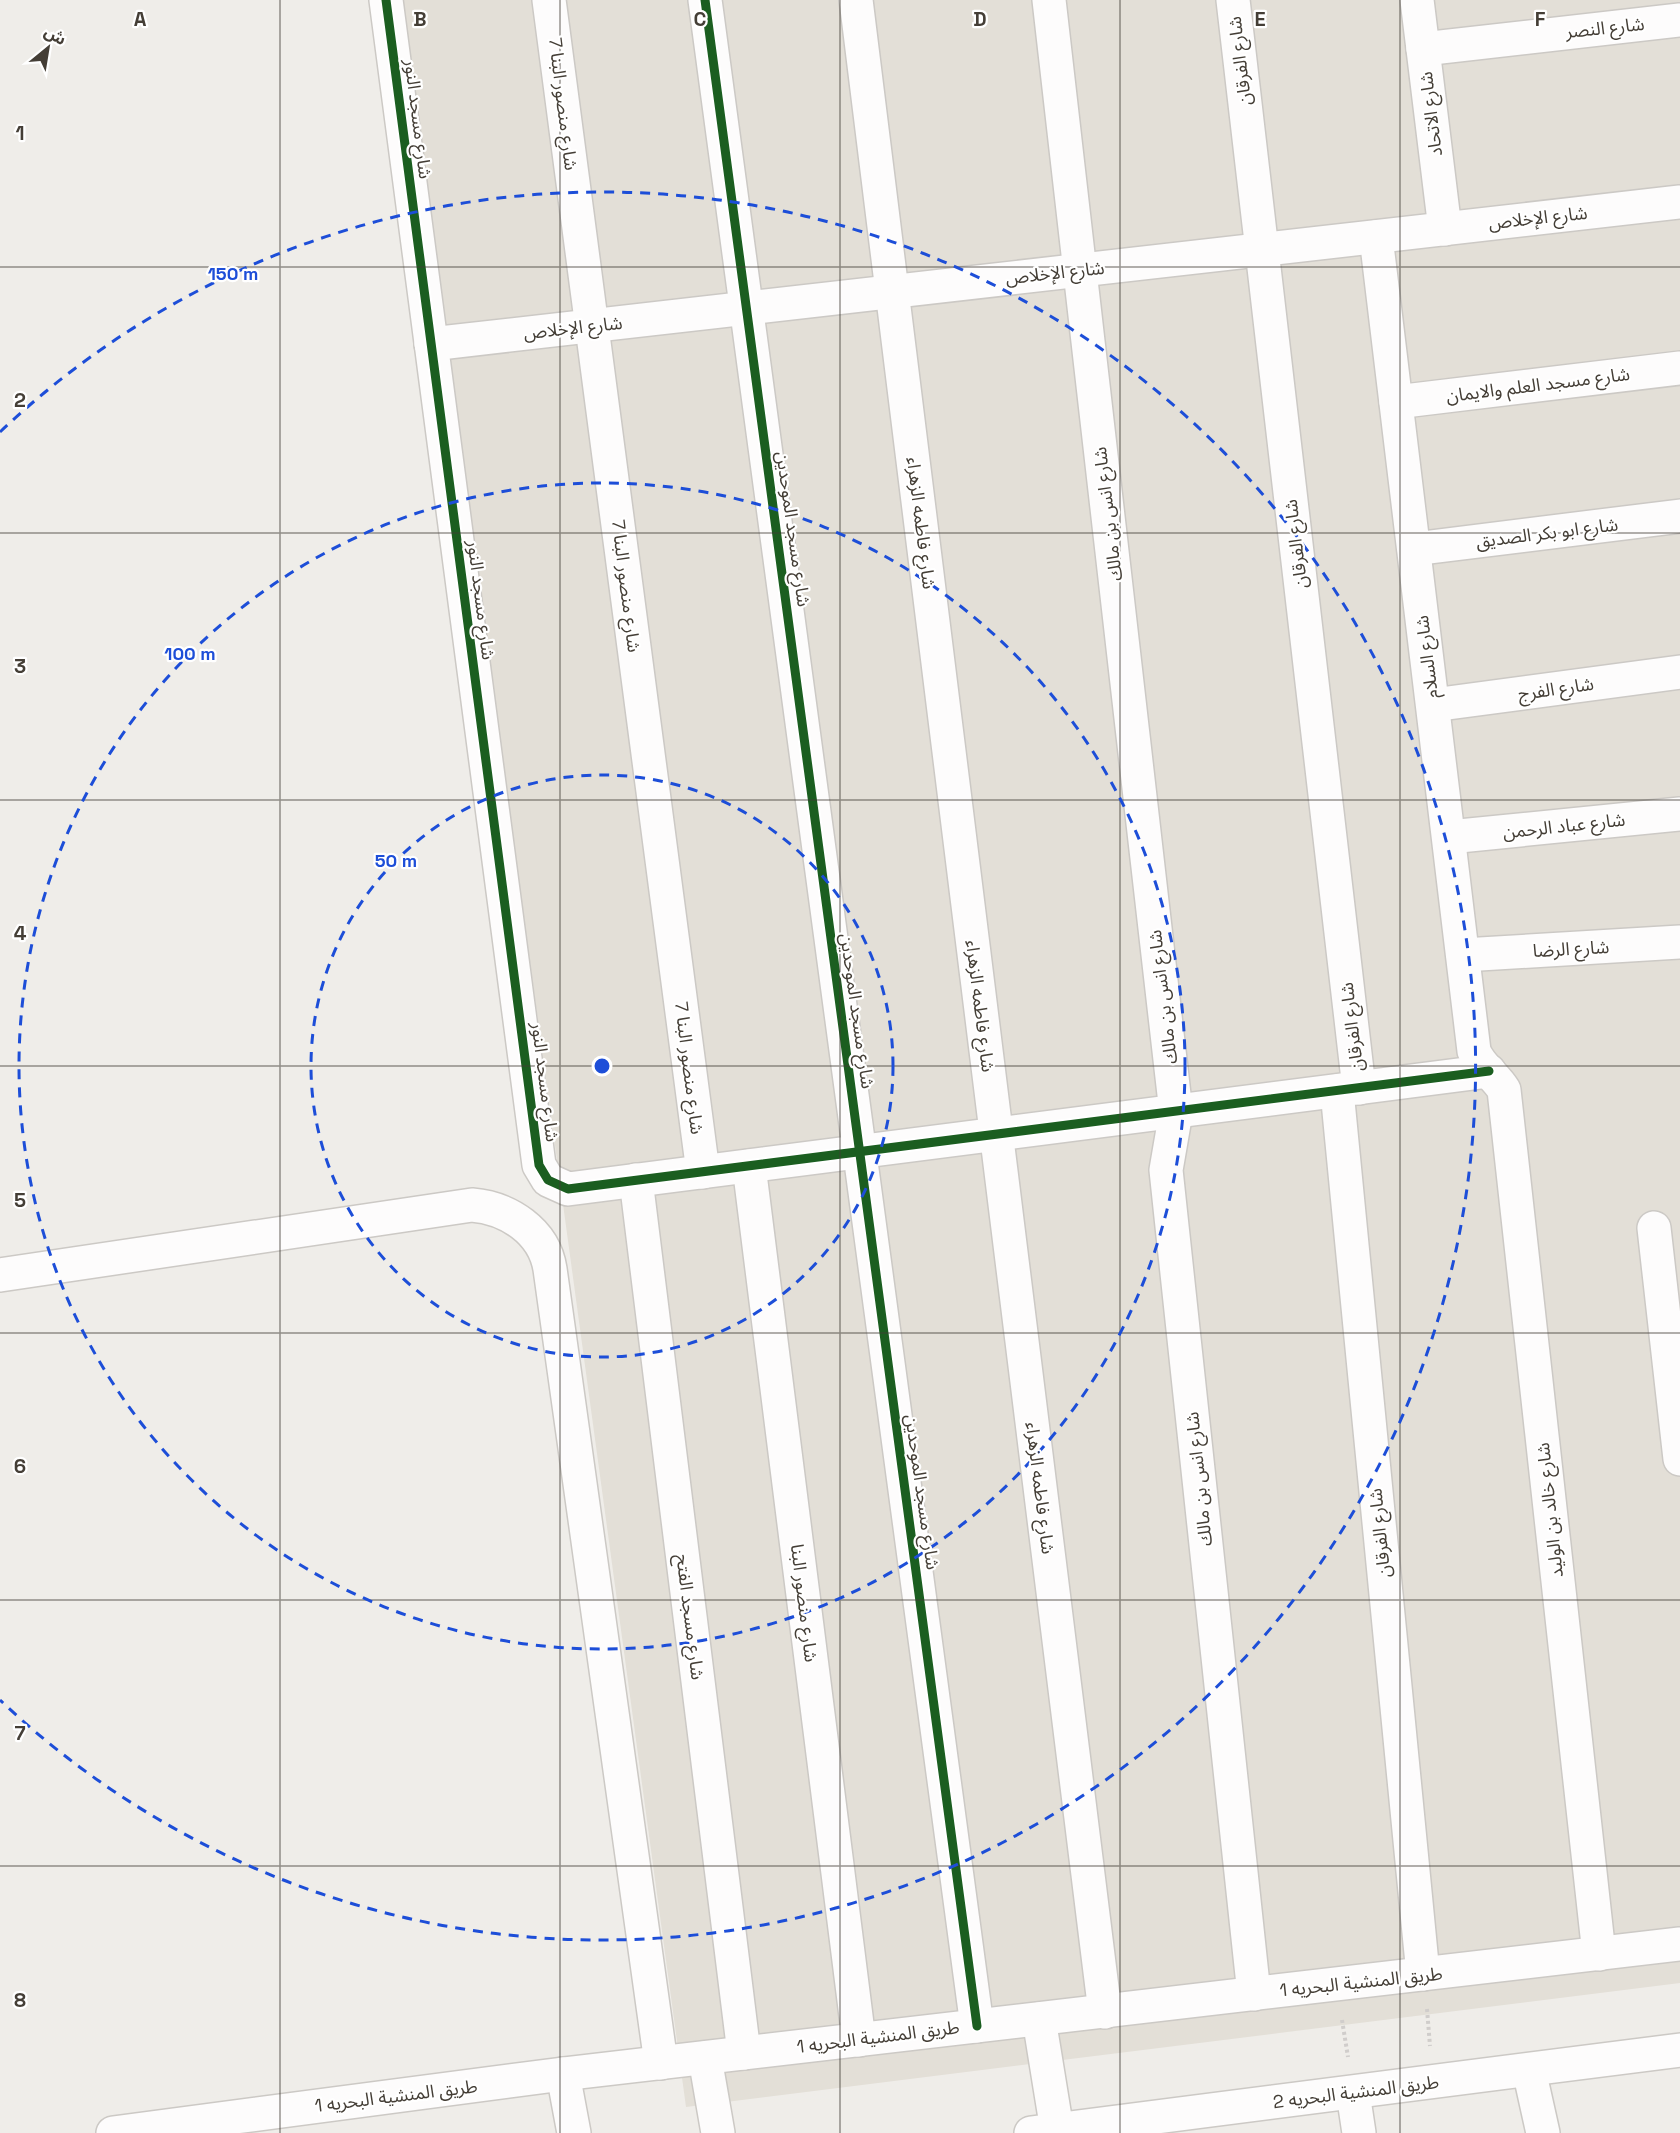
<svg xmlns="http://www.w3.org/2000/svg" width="1680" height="2133" font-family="'Space Grotesk','Noto Sans Arabic',sans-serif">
	<rect width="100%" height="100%" fill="#efede9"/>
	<path fill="#e3dfd7" d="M399,0H1680V1983L686,2107Z"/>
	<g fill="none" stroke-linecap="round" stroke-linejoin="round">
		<g stroke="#ccc9c5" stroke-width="36">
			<g id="minor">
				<path d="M386,0L539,1165L548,1180L568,1189L1489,1071"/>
				<path d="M549,0L703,1172"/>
				<path d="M705,0L977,2026"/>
				<path d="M856,0L1105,2012"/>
				<path d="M1049,0L1176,1112L1166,1170L1254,1994"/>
				<path d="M1233,0L1359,1088"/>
				<path d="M1417,0L1445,229"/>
				<path d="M1423,49L1680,20"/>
				<path d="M1376,237L1474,1051C1480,1067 1495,1075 1504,1090L1599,1954"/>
				<path d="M431,344L1680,202"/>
				<path d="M1396,402L1680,368"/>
				<path d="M1414,549L1680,516"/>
				<path d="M1433,705L1680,672"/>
				<path d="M1449,837L1680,814"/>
				<path d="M1463,955L1680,942"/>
				<path d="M1337,1091L1423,1974"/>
				<path d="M749,1166L859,2040"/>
				<path d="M636,1180L744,2053"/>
				<path d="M1654,1228L1680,1459"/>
				<path d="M0,1275L472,1205C508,1208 544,1231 550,1269L661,2063"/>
				<path d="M1039,2019L1057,2130"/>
				<path d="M705,2058L718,2133"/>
				<path d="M1529,2070L1543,2133"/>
				<path d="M563,2074L574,2133"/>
				<path d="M1353,2093L1359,2133"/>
				<path d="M113,2133L563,2074L1680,1944"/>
				<path d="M1031,2133L1680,2050"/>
			</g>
		</g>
		<g stroke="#d0cdcb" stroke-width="4" stroke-dasharray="3 3" stroke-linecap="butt">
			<path d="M1427,2009L1430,2046"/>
			<path d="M1342,2020L1348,2057"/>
		</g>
		<use href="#minor" stroke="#fdfcfc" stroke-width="33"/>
		<g stroke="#fff" stroke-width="13">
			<g id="cycleway">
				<path d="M386,0L539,1165L548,1180L568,1189L1489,1071"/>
				<path d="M705,0L977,2026"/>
			</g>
		</g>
		<use href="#cycleway" stroke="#1b5e20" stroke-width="9"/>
	</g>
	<path fill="none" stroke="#443e36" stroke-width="1.5" stroke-opacity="0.55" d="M280,0V2133M560,0V2133M840,0V2133M1120,0V2133M1400,0V2133M0,267H1680M0,533H1680M0,800H1680M0,1066H1680M0,1333H1680M0,1600H1680M0,1866H1680"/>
	<g fill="none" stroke="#1d4ed8" stroke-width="3" stroke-dasharray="10 8">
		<circle cx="602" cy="1066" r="291"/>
		<circle cx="602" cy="1066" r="583"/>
		<path d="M0 432A874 874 0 1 1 0 1700"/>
	</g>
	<g text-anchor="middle" stroke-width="4.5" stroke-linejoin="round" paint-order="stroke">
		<g font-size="18" fill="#443e36" stroke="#fff">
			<text transform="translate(1605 28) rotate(-6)" y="6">شارع النصر</text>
			<text transform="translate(1240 61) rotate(-97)" y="6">شارع الفرقان</text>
			<text transform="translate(563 104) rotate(83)" y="6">شارع منصور البنا 7</text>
			<text transform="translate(1431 114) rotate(-97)" y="6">شارع الاتحاد</text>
			<text transform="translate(418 119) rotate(83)" y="6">شارع مسجد النور</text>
			<text transform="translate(1538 218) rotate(-6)" y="6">شارع الإخلاص</text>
			<text transform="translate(1055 273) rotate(-6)" y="6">شارع الإخلاص</text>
			<text transform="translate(573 328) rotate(-6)" y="6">شارع الإخلاص</text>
			<text transform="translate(1538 385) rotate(-7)" y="6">شارع مسجد العلم والايمان</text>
			<text transform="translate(1108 514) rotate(-97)" y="6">شارع انس بن مالك</text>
			<text transform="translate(921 523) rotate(83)" y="6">شارع فاطمه الزهراء</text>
			<text transform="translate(793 529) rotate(82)" y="6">شارع مسجد الموحدين</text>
			<text transform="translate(1547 533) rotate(-7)" y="6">شارع ابو بكر الصديق</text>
			<text transform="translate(1296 544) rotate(-97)" y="6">شارع الفرقان</text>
			<text transform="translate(626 586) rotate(83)" y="6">شارع منصور البنا 7</text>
			<text transform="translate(481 600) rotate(83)" y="6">شارع مسجد النور</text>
			<text transform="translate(1427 657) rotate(-97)" y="6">شارع السلام</text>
			<text transform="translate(1556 689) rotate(-8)" y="6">شارع الفرج</text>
			<text transform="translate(1564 826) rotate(-6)" y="6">شارع عباد الرحمن</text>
			<text transform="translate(1571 949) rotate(-3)" y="6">شارع الرضا</text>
			<text transform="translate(1163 997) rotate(-97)" y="6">شارع انس بن مالك</text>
			<text transform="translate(980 1006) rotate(83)" y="6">شارع فاطمه الزهراء</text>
			<text transform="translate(857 1011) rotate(82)" y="6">شارع مسجد الموحدين</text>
			<text transform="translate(1352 1027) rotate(-97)" y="6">شارع الفرقان</text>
			<text transform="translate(689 1068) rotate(83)" y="6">شارع منصور البنا 7</text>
			<text transform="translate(545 1082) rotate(83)" y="6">شارع مسجد النور</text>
			<text transform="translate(1199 1479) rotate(-96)" y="6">شارع انس بن مالك</text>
			<text transform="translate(1040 1488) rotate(83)" y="6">شارع فاطمه الزهراء</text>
			<text transform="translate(922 1492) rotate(82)" y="6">شارع مسجد الموحدين</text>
			<text transform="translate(1550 1510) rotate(-96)" y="6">شارع خالد بن الوليد</text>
			<text transform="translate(1380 1533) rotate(-96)" y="6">شارع الفرقان</text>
			<text transform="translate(804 1603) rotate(83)" y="6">شارع منصور البنا</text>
			<text transform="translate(690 1617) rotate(83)" y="6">شارع مسجد الفتح</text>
			<text transform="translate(1361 1982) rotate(-6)" y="6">طريق المنشية البحريه 1</text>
			<text transform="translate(878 2037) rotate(-7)" y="6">طريق المنشية البحريه 1</text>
			<text transform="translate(1356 2092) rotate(-7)" y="6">طريق المنشية البحريه 2</text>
			<text transform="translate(396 2096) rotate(-7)" y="6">طريق المنشية البحريه 1</text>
		</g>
	</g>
	<g font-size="20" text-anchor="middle" font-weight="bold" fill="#443e36" stroke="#fff" stroke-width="4.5" stroke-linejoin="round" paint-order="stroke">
		<text x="140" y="26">A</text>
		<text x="420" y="26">B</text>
		<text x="700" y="26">C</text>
		<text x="980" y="26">D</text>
		<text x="1260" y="26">E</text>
		<text x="1540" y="26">F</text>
		<text x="20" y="140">1</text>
		<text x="20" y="407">2</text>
		<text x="20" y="673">3</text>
		<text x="20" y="940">4</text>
		<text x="20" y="1207">5</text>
		<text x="20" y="1473">6</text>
		<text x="20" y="1740">7</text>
		<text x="20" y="2007">8</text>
	</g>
	<circle cx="602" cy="1066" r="9" fill="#1d4ed8" stroke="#fff" stroke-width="3"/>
	<g font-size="18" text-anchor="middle" font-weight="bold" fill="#1d4ed8" stroke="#fff" stroke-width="4.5" stroke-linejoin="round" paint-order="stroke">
		<text x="233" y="280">150 m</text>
		<text x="190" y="660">100 m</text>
		<text x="396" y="867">50 m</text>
	</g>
	<g transform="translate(48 48) rotate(30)" stroke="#ffffff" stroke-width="4.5" paint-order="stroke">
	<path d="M0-4.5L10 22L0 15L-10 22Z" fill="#443e36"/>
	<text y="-9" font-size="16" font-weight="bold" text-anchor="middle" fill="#443e36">ش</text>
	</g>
</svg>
